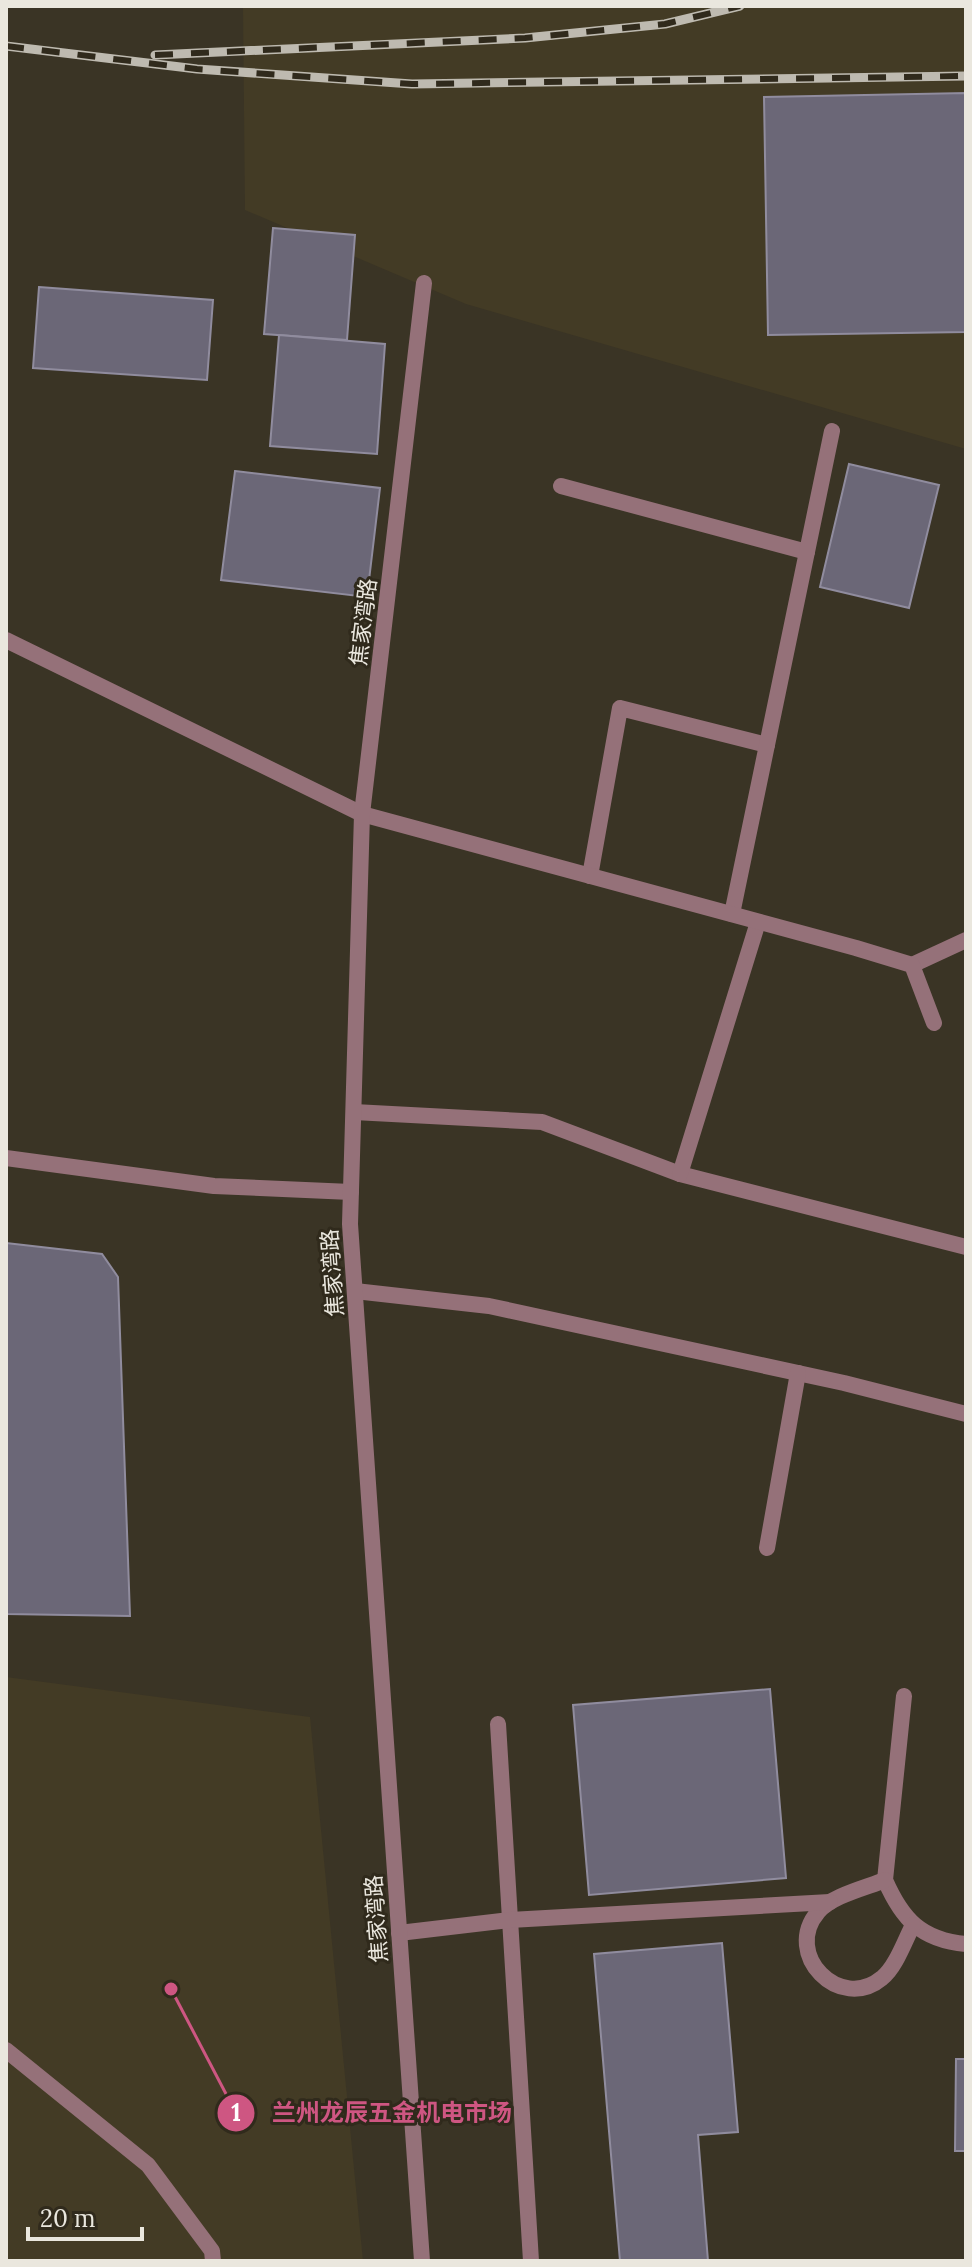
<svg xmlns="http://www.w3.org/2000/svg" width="972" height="2267" font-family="Lora,'Noto Sans SC',serif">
	<rect width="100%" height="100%" fill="#3a3425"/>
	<g fill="#433b25">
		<path d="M243,6H966V449L466,304L245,210Z"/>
		<path d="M6,1677L310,1717L363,2261H6Z"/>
	</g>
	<g fill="#6b6777" stroke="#908c9e" stroke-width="2">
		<path d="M966,93V332L768,335L764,97Z"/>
		<path d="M273,228L355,235L347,340L264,334Z"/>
		<path d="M39,287L213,300L207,380L33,368Z"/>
		<path d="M279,335L385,344L377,454L270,446Z"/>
		<path d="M849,464L939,485L909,608L820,587Z"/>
		<path d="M235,471L380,488L367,597L221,580Z"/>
		<path d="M6,1243L102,1254L118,1277L130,1616L6,1614Z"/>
		<path d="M770,1689L786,1878L589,1895L573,1705Z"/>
		<path d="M722,1943L738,2132L698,2135L708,2261H620L594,1954Z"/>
		<path d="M956,2059H966V2151H955Z"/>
	</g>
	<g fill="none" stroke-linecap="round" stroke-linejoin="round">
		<g stroke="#957179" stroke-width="16">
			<path d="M561,486L807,552"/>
			<path d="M590,876L620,708L767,745"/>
			<path d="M732,914L832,431"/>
			<path d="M912,965L966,940"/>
			<path d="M354,1112L542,1122L680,1174L966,1247"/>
			<path d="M680,1174L758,922"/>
			<path d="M355,1291L489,1306L844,1383L966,1414"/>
			<path d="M767,1548L798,1373"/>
			<path d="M904,1696L885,1880C902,1919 921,1940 966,1944"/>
			<path d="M498,1724L531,2261"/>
			<path d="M885,1880C865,1888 831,1896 818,1912C782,1954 840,2013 882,1978C896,1967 905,1940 913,1925"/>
			<path d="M399,1933L510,1920L830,1902"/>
			<path d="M6,2050L148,2165L212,2251L213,2261"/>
		</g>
		<g stroke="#957179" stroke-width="16">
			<path d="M6,640L362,814L856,948L912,965L934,1023"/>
			<path d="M6,1158L214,1186L351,1192"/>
			<path d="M422,2261L350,1224L362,814L424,283"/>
		</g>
		<g stroke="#bebab0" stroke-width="9">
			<g id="rail">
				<path d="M6,46L197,69L412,84L966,76"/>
				<path d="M155,55L525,38L665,24L740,6"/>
			</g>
		</g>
		<use href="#rail" stroke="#302a1c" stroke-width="6" stroke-dasharray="18" stroke-linecap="butt"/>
	</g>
	<g text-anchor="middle" stroke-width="6" stroke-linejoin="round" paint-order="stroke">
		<g font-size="22" fill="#eae7de" stroke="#302a1c">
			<text transform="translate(363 622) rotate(-83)" y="8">焦家湾路</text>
			<text transform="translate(332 1273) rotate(-94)" y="8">焦家湾路</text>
			<text transform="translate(376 1919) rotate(-94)" y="8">焦家湾路</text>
		</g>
	</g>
	<path fill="none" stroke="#ce5682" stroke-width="3" d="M171 1989L236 2113"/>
	<g fill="#ce5682" stroke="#302a1c" stroke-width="3">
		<circle cx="171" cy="1989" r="8"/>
		<circle cx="236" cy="2113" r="20"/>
	</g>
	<g font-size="24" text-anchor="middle" font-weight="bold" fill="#fff">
		<text x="236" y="2121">1</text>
	</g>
	<g font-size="24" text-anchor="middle" font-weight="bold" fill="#ce5682" stroke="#302a1c" stroke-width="6" stroke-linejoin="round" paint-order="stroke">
		<text x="392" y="2121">兰州龙辰五金机电市场</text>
	</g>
	<rect width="972" height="2267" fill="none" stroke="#eae7de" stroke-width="16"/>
	<path d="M28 2227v12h114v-12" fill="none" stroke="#eae7de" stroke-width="4"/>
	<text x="40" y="2227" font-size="24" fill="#eae7de" stroke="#302a1c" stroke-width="6" paint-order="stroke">20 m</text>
</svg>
